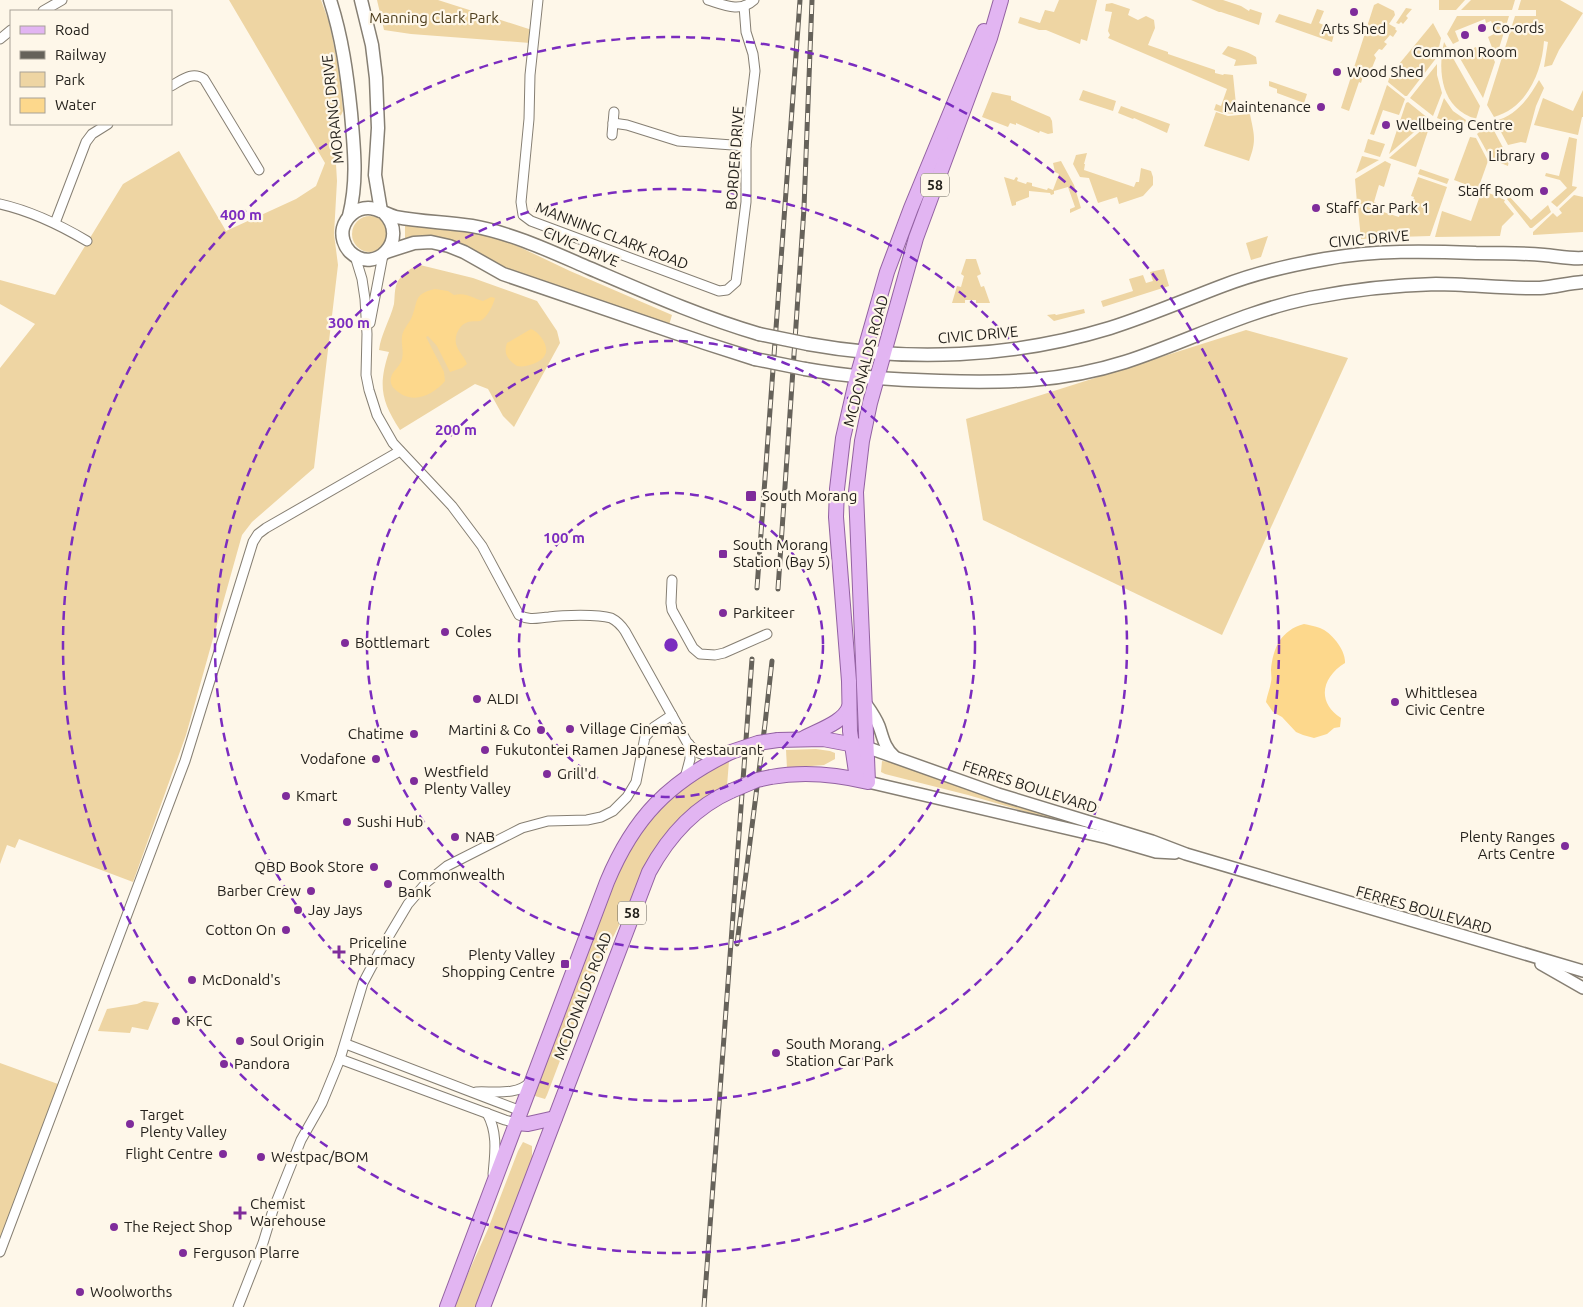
<svg xmlns="http://www.w3.org/2000/svg" width="1583" height="1307" font-family="Ubuntu,sans-serif">
	<rect width="100%" height="100%" fill="#fef7e9"/>
	<g fill="#eed5a3">
		<path d="M229,0H321L329,22L339,70L343,111L334,130L337,181L334,234L338,265L314,468L252,522L242,535L186,735L133,882L19,839L15,848L7,845L0,864V368L35,324L0,304V280L55,295L123,184L179,151L226,231L296,199L316,186L325,163Z"/>
		<path d="M377,0H438L532,30L530,43L411,34L384,30Z"/>
		<path d="M1059,0H1097L1087,41L1081,39L1080,44L1046,30H1039L1018,23L1020,17L1040,23L1045,10L1054,12Z"/>
		<path d="M1191,0H1223L1241,6L1249,11L1250,9L1262,13L1259,25L1221,12H1219Z"/>
		<path d="M1439,0H1465L1456,10H1439Z"/>
		<path d="M1471,0H1515L1512,10H1461Z"/>
		<path d="M1521,0H1560L1583,13L1559,50L1552,65L1544,67L1548,42L1544,41C1542,72 1527,108 1494,117L1487,105L1515,16H1536V10H1518Z"/>
		<path d="M1112,3L1130,9L1128,15L1138,20L1146,16L1154,20L1155,28L1148,45L1168,52V54L1215,70V73L1223,75L1224,74L1233,75L1237,114L1223,113L1214,110L1216,104L1221,106L1227,89L1108,38L1110,35L1108,31L1112,12L1105,11L1106,4Z"/>
		<path d="M1378,3L1394,11L1395,15L1389,24L1396,28L1395,29L1397,31L1393,37L1390,35L1384,42L1387,44L1382,50L1379,49L1374,55L1376,58L1369,75L1364,73L1361,83L1359,82L1349,111L1341,108L1374,5Z"/>
		<path d="M1406,8L1412,9L1406,16L1408,18L1403,24L1401,22L1399,24L1396,23Z"/>
		<path d="M1317,9L1324,11L1319,23L1335,30L1332,42L1275,22L1279,14L1311,24Z"/>
		<path d="M1457,16H1509L1496,58L1488,37L1496,33L1491,21L1486,23L1485,19L1455,31L1459,41L1453,44L1447,34Z"/>
		<path d="M1433,23L1441,38L1437,57L1407,96H1405L1388,82L1390,75Z"/>
		<path d="M1444,42L1480,106L1476,119C1442,109 1437,73 1444,42Z"/>
		<path d="M1228,46C1238,49 1247,51 1256,57L1257,64L1234,66L1236,60L1222,54Z"/>
		<path d="M1476,47L1480,57L1490,52L1495,62L1483,98L1458,55Z"/>
		<path d="M1437,64V75L1442,93L1433,116L1410,98Z"/>
		<path d="M1539,80L1544,88L1536,106L1526,143L1521,142L1508,145L1495,121C1516,116 1529,98 1539,80Z"/>
		<path d="M1269,81L1307,94L1304,103L1277,93V89L1269,86Z"/>
		<path d="M1387,85L1405,99L1399,115L1383,110L1374,135L1370,134Z"/>
		<path d="M1083,90L1116,101L1113,111L1079,100Z"/>
		<path d="M1583,90V117H1582L1578,135L1534,125L1543,98L1573,111Z"/>
		<path d="M992,92L1011,96V100L1050,117L1052,121L1053,133L1048,134L1040,131L1039,133L1016,123V125L1010,123L1008,127L982,117Z"/>
		<path d="M1444,98L1453,111L1466,120L1463,128L1437,118Z"/>
		<path d="M1408,102L1429,119L1389,154L1406,103Z"/>
		<path d="M1121,106L1170,124L1167,133L1134,118L1133,119L1118,113Z"/>
		<path d="M1216,112L1228,116L1250,114C1254,135 1257,140 1249,161L1204,146Z"/>
		<path d="M1431,122L1416,167L1389,158Z"/>
		<path d="M1490,123L1509,159L1508,166L1491,159L1477,134Z"/>
		<path d="M1470,137L1476,138L1488,161L1478,189L1454,180Z"/>
		<path d="M1569,137L1577,139L1572,186L1577,187L1576,189L1557,207L1551,202L1567,188L1560,180L1545,176L1546,173L1559,176Z"/>
		<path d="M1368,139L1385,144L1380,157L1364,152Z"/>
		<path d="M1087,153L1084,164H1085L1084,170L1134,187L1136,182H1139L1141,168L1151,171L1153,177V185L1143,196L1119,204L1117,197L1098,203L1089,178L1080,177L1073,164L1076,155Z"/>
		<path d="M1362,156L1379,160L1356,173Z"/>
		<path d="M1061,161L1074,185L1081,208L1070,213V209L1075,207L1068,187L1054,191V194L1051,195L1050,193L1029,191V197L1016,202V205L1012,206L1004,177L1014,180L1016,177L1018,178L1017,181L1026,184L1027,182L1032,183V186L1047,190L1048,188L1053,190L1059,174L1055,172L1053,163Z"/>
		<path d="M1385,161L1391,164L1384,187L1379,185L1374,202L1381,205L1379,210L1357,203L1355,179Z"/>
		<path d="M1420,169L1449,179L1447,184L1418,174Z"/>
		<path d="M1418,177L1447,187L1430,236L1398,237L1361,239L1358,209L1361,205L1399,217L1401,211L1408,214L1414,197L1411,196Z"/>
		<path d="M1482,190L1505,200L1504,202L1514,214L1502,226L1500,236L1435,237L1442,211L1471,221Z"/>
		<path d="M1574,195L1583,197V232L1533,235V232L1553,213L1557,217L1562,213L1559,209Z"/>
		<path d="M1509,196L1531,220L1548,205L1551,212L1532,228H1530L1507,199Z"/>
		<circle cx="370" cy="234" r="18"/>
		<path d="M405,224L477,233L511,243L570,271L672,315L669,325L417,237L405,239Z"/>
		<path d="M1268,236L1261,257L1251,260L1246,243Z"/>
		<path d="M966,259H976L981,274L977,276L981,287L984,286L990,303H976V300H965V303H952L957,286L961,287L964,276L961,274Z"/>
		<path d="M420,265L473,278L537,301L557,331L560,343L514,427L503,416L488,389L475,384L400,430C381,401 378,385 389,352L379,350C381,334 390,320 394,304C395,297 394,288 398,281C402,274 412,267 420,265Z"/>
		<path d="M1164,269L1169,286L1103,307L1101,301L1133,291L1129,279L1143,275L1146,283L1153,281L1150,272Z"/>
		<path d="M1084,309L1085,313L1054,321L1047,315L1055,314L1056,315Z"/>
		<path d="M1246,330L1348,358L1222,635L983,520L966,419Z"/>
		<path d="M816,749L830,751L835,753V759L824,765L787,768L786,750Z"/>
		<path d="M729,761L727,786L638,883L627,909L586,992L547,1095L545,1099L535,1096V1092L616,875L642,828L675,793L714,768Z"/>
		<path d="M882,761L891,762L982,794L1055,815L1054,820L968,795L885,774L881,772Z"/>
		<path d="M144,1001L159,1003L148,1030L132,1027L130,1033L98,1031L107,1009L137,1004Z"/>
		<path d="M0,1063L58,1084L0,1241Z"/>
		<path d="M523,1142L532,1146V1163L478,1307H453L488,1229L518,1151Z"/>
	</g>
	<g fill="#fdd88c">
		<path d="M435,289L448,291L454,295C466,292 472,298 483,301L491,297L495,298C493,305 489,314 483,319C479,323 473,320 468,322C460,324 454,335 456,344C458,352 465,357 467,364L462,368L450,372L437,346L428,336L426,337L444,372L445,381C434,394 417,403 401,394C397,391 392,388 391,383C389,372 400,368 402,359C404,352 401,344 402,336C403,330 408,324 411,319C419,302 412,294 435,289Z"/>
		<path d="M531,329C539,332 550,346 545,355C541,363 525,368 517,366C508,360 503,354 507,343Z"/>
		<path d="M1304,624C1309,625 1315,626 1320,628C1331,632 1346,650 1345,663C1322,677 1316,702 1341,718L1340,727L1334,728L1327,734L1314,738L1303,735L1296,732L1282,717L1273,712L1266,702C1267,695 1270,689 1271,682C1272,678 1271,674 1271,670C1273,648 1281,630 1304,624Z"/>
	</g>
	<g fill="none" stroke-linecap="round" stroke-linejoin="round">
		<g stroke="#867f73" stroke-width="11">
			<g id="minor">
				<path d="M538,0L530,75L529,119L521,202L523,215L531,221L719,291L727,290L736,282L746,202V146L755,71L753,54L746,32L744,6"/>
				<path d="M708,0C724,5 740,13 754,0"/>
				<path d="M43,11L62,0"/>
				<path d="M0,39L11,30"/>
				<path d="M171,86C182,80 192,71 204,79L259,170"/>
				<path d="M613,123L627,125L678,141L746,146"/>
				<path d="M612,135L614,112"/>
				<path d="M0,204C31,211 60,225 87,241"/>
				<path d="M55,223L86,142L92,134L108,124"/>
				<path d="M355,256L362,279L365,299L367,334L366,375L369,390L377,415L393,443L452,506L482,546L519,615C530,621 537,618 549,617C563,615 598,614 611,618C617,621 621,625 625,631L688,744L699,753L715,759"/>
				<path d="M370,323L383,255"/>
				<path d="M672,580L671,603L672,610L693,648L700,654L715,655L724,653L767,634"/>
				<path d="M685,778L690,759L689,744"/>
				<path d="M346,1044L521,1111"/>
				<path d="M340,1059L505,1120L516,1123"/>
				<path d="M476,1092C492,1091 518,1096 530,1082"/>
				<path d="M487,1113C498,1133 495,1153 493,1174"/>
				<path d="M0,1252L185,761L253,542L258,534L266,528L400,451"/>
				<path d="M238,1307L263,1243L273,1210L301,1140L322,1103L340,1059L363,983L380,951L408,904L427,882L447,866L522,828L548,821L587,820L601,817L613,811L627,797L636,782L645,737L654,727L672,715"/>
			</g>
		</g>
		<g stroke="#867f73" stroke-width="14">
			<g id="tertiary">
				<path d="M866,704C871,711 876,718 879,726C883,737 884,747 894,756"/>
				<path d="M866,747L998,794L1152,841L1186,854L1583,971"/>
				<path d="M868,782L1108,838L1156,852L1175,853"/>
				<path d="M1541,964L1583,988"/>
			</g>
		</g>
		<g stroke="#867f73" stroke-width="15">
			<g id="secondary">
				<path d="M330,0C342,37 347,74 351,113C354,149 358,180 349,216"/>
				<path d="M361,0L372,45L376,78L378,128L375,175L381,211"/>
				<path d="M384,213C410,239 375,276 350,252C344,246 341,236 343,228C346,217 356,208 368,208C378,208 387,215 396,217C421,222 447,222 472,226C512,233 552,252 589,268C645,292 701,317 759,334"/>
				<path d="M386,252L414,243L431,242L449,246L464,252L503,274L705,343L755,359"/>
				<path d="M808,344C908,362 1012,358 1110,328C1148,316 1185,300 1222,286C1255,273 1290,265 1325,259C1375,250 1426,251 1476,253C1498,253 1521,253 1544,255C1557,256 1570,259 1583,258"/>
				<path d="M805,369C850,377 895,380 940,381C1006,383 1062,382 1125,362C1187,342 1245,311 1310,298C1351,290 1393,285 1436,284C1470,284 1505,289 1540,288C1554,287 1569,283 1583,282"/>
			</g>
		</g>
		<g stroke="#9362a2" stroke-width="16">
			<g id="primary">
				<path d="M804,738C819,730 844,722 849,707"/>
				<path d="M778,740L823,739L860,746"/>
				<path d="M771,777C804,771 835,774 868,782L856,492L862,441L870,403L916,238L990,38L1001,0"/>
				<path d="M857,779L850,731L849,681L836,517L837,489L843,438L857,377L887,272L911,208L984,31"/>
				<path d="M516,1123L528,1124L555,1118"/>
				<path d="M447,1307L607,882C634,817 669,782 731,752"/>
				<path d="M483,1307L649,872C668,837 695,807 731,791"/>
			</g>
		</g>
		<use href="#minor" stroke="#fff" stroke-width="9"/>
		<use href="#tertiary" stroke="#fff" stroke-width="11"/>
		<use href="#secondary" stroke="#fff" stroke-width="12"/>
		<use href="#primary" stroke="#e2b5f2" stroke-width="14"/>
		<g stroke="#66625a" stroke-width="5">
			<g id="rail">
				<path d="M757,588L800,0"/>
				<path d="M778,589L804,208L812,0"/>
				<path d="M737,944L765,724L772,661"/>
				<path d="M704,1307L752,659"/>
			</g>
		</g>
		<use href="#rail" stroke="#fef7e9" stroke-width="3" stroke-dasharray="9" stroke-linecap="butt"/>
		<g stroke="#867f73" stroke-width="15" stroke-linecap="butt">
			<g id="secondary-bridge">
				<path d="M759,334L808,344"/>
				<path d="M755,359L805,369"/>
			</g>
		</g>
		<g stroke="#9362a2" stroke-width="16" stroke-linecap="butt">
			<g id="primary-bridge">
				<path d="M731,752L758,743L778,740"/>
				<path d="M731,791L757,780L771,777"/>
			</g>
		</g>
		<use href="#secondary-bridge" stroke="#fff" stroke-width="12"/>
		<use href="#primary-bridge" stroke="#e2b5f2" stroke-width="14"/>
	</g>
	<g fill="none" stroke="#7b2cbf" stroke-width="2.5" stroke-dasharray="9 6">
		<circle cx="671" cy="645" r="152"/>
		<circle cx="671" cy="645" r="304"/>
		<circle cx="671" cy="645" r="456"/>
		<circle cx="671" cy="645" r="608"/>
	</g>
	<g fill="#7f2c9b" stroke="#fef7e9" stroke-width="2">
		<circle cx="1354" cy="12" r="5"/>
		<circle cx="1482" cy="28" r="5"/>
		<circle cx="1465" cy="35" r="5"/>
		<circle cx="1337" cy="72" r="5"/>
		<circle cx="1321" cy="107" r="5"/>
		<circle cx="1386" cy="125" r="5"/>
		<circle cx="1545" cy="156" r="5"/>
		<circle cx="1544" cy="191" r="5"/>
		<circle cx="1316" cy="208" r="5"/>
		<rect x="745" y="490" width="12" height="12" rx="2.5"/>
		<rect x="718" y="549" width="10" height="10" rx="2.5"/>
		<circle cx="723" cy="613" r="5"/>
		<circle cx="445" cy="632" r="5"/>
		<circle cx="345" cy="643" r="5"/>
		<circle cx="477" cy="699" r="5"/>
		<circle cx="1395" cy="702" r="5"/>
		<circle cx="570" cy="729" r="5"/>
		<circle cx="541" cy="730" r="5"/>
		<circle cx="414" cy="734" r="5"/>
		<circle cx="485" cy="750" r="5"/>
		<circle cx="376" cy="759" r="5"/>
		<circle cx="547" cy="774" r="5"/>
		<circle cx="414" cy="781" r="5"/>
		<circle cx="286" cy="796" r="5"/>
		<circle cx="347" cy="822" r="5"/>
		<circle cx="455" cy="837" r="5"/>
		<circle cx="1565" cy="846" r="5"/>
		<circle cx="374" cy="867" r="5"/>
		<circle cx="388" cy="884" r="5"/>
		<circle cx="311" cy="891" r="5"/>
		<circle cx="298" cy="910" r="5"/>
		<circle cx="286" cy="930" r="5"/>
		<path d="M336.5 944.5h5v5h5v5h-5v5h-5v-5h-5v-5h5z"/>
		<rect x="560" y="959" width="10" height="10" rx="2.5"/>
		<circle cx="192" cy="980" r="5"/>
		<circle cx="176" cy="1021" r="5"/>
		<circle cx="240" cy="1041" r="5"/>
		<circle cx="776" cy="1053" r="5"/>
		<circle cx="224" cy="1064" r="5"/>
		<circle cx="130" cy="1124" r="5"/>
		<circle cx="223" cy="1154" r="5"/>
		<circle cx="261" cy="1157" r="5"/>
		<path d="M237.5 1205.5h5v5h5v5h-5v5h-5v-5h-5v-5h5z"/>
		<circle cx="114" cy="1227" r="5"/>
		<circle cx="183" cy="1253" r="5"/>
		<circle cx="80" cy="1292" r="5"/>
	</g>
	<g text-anchor="middle" stroke-width="4.5" stroke-linejoin="round" paint-order="stroke">
		<g fill="#fef7e9" stroke="#66625a" stroke-width="1">
			<rect x="921" y="173.5" width="28" height="23" rx="4"/>
			<rect x="618" y="901.5" width="28" height="23" rx="4"/>
		</g>
		<g font-size="14" font-weight="bold" fill="#25221d">
			<text x="935" y="190">58</text>
			<text x="632" y="918">58</text>
		</g>
		<g font-size="15" fill="#4d3d1c" stroke="#fef7e9">
			<text x="434" y="23">Manning Clark Park</text>
		</g>
		<g font-size="15" fill="#25221d" stroke="#fef7e9" text-anchor="start">
			<text x="1492" y="33">Co-ords</text>
			<text x="1354" y="34" text-anchor="middle">Arts Shed</text>
			<text x="1465" y="57" text-anchor="middle">Common Room</text>
			<text x="1347" y="77">Wood Shed</text>
			<text x="1311" y="112" text-anchor="end">Maintenance</text>
			<text x="1396" y="130">Wellbeing Centre</text>
			<text x="1535" y="161" text-anchor="end">Library</text>
			<text x="1534" y="196" text-anchor="end">Staff Room</text>
			<text x="1326" y="213">Staff Car Park 1</text>
			<text x="762" y="501">South Morang</text>
			<text x="733" y="550">South Morang<tspan x="733" dy="17">Station (Bay 5)</tspan></text>
			<text x="733" y="618">Parkiteer</text>
			<text x="455" y="637">Coles</text>
			<text x="355" y="648">Bottlemart</text>
			<text x="1405" y="698">Whittlesea<tspan x="1405" dy="17">Civic Centre</tspan></text>
			<text x="487" y="704">ALDI</text>
			<text x="580" y="734">Village Cinemas</text>
			<text x="531" y="735" text-anchor="end">Martini &amp; Co</text>
			<text x="404" y="739" text-anchor="end">Chatime</text>
			<text x="495" y="755">Fukutontei Ramen Japanese Restaurant</text>
			<text x="366" y="764" text-anchor="end">Vodafone</text>
			<text x="424" y="777">Westfield<tspan x="424" dy="17">Plenty Valley</tspan></text>
			<text x="557" y="779">Grill'd</text>
			<text x="296" y="801">Kmart</text>
			<text x="357" y="827">Sushi Hub</text>
			<text x="465" y="842">NAB</text>
			<text x="1555" y="842" text-anchor="end">Plenty Ranges<tspan x="1555" dy="17">Arts Centre</tspan></text>
			<text x="364" y="872" text-anchor="end">QBD Book Store</text>
			<text x="398" y="880">Commonwealth<tspan x="398" dy="17">Bank</tspan></text>
			<text x="301" y="896" text-anchor="end">Barber Crew</text>
			<text x="308" y="915">Jay Jays</text>
			<text x="276" y="935" text-anchor="end">Cotton On</text>
			<text x="349" y="948">Priceline<tspan x="349" dy="17">Pharmacy</tspan></text>
			<text x="555" y="960" text-anchor="end">Plenty Valley<tspan x="555" dy="17">Shopping Centre</tspan></text>
			<text x="202" y="985">McDonald's</text>
			<text x="186" y="1026">KFC</text>
			<text x="250" y="1046">Soul Origin</text>
			<text x="786" y="1049">South Morang<tspan x="786" dy="17">Station Car Park</tspan></text>
			<text x="234" y="1069">Pandora</text>
			<text x="140" y="1120">Target<tspan x="140" dy="17">Plenty Valley</tspan></text>
			<text x="213" y="1159" text-anchor="end">Flight Centre</text>
			<text x="271" y="1162">Westpac/BOM</text>
			<text x="250" y="1209">Chemist<tspan x="250" dy="17">Warehouse</tspan></text>
			<text x="124" y="1232">The Reject Shop</text>
			<text x="193" y="1258">Ferguson Plarre</text>
			<text x="90" y="1297">Woolworths</text>
		</g>
		<g font-size="15" fill="#25221d" stroke="#fef7e9">
			<text transform="translate(333 109) rotate(-96)" y="5">MORANG DRIVE</text>
			<text transform="translate(735 158) rotate(-86)" y="5">BORDER DRIVE</text>
			<text transform="translate(612 236) rotate(21)" y="5">MANNING CLARK ROAD</text>
			<text transform="translate(1369 239) rotate(-5)" y="5">CIVIC DRIVE</text>
			<text transform="translate(581 247) rotate(23)" y="5">CIVIC DRIVE</text>
			<text transform="translate(978 335) rotate(-5)" y="5">CIVIC DRIVE</text>
			<text transform="translate(866 361) rotate(-75)" y="5">MCDONALDS ROAD</text>
			<text transform="translate(1030 787) rotate(18)" y="5">FERRES BOULEVARD</text>
			<text transform="translate(1424 910) rotate(16)" y="5">FERRES BOULEVARD</text>
			<text transform="translate(583 996) rotate(-69)" y="5">MCDONALDS ROAD</text>
		</g>
	</g>
	<circle cx="671" cy="645" r="8" fill="#7b2cbf" stroke="#fef7e9" stroke-width="2.5"/>
	<g font-size="15" text-anchor="middle" font-weight="bold" fill="#7b2cbf" stroke="#fef7e9" stroke-width="4.5" stroke-linejoin="round" paint-order="stroke">
		<text x="241" y="220">400 m</text>
		<text x="349" y="328">300 m</text>
		<text x="456" y="435">200 m</text>
		<text x="564" y="543">100 m</text>
	</g>
	<rect x="10" y="10" width="162" height="115" fill="#fef7e9" stroke="#a7a297"/>
	<rect x="20" y="26" width="25" height="8" fill="#e2b5f2" stroke="#a7a297"/>
	<text x="55" y="35" font-size="15" fill="#25221d">Road</text>
	<rect x="20" y="51" width="25" height="8" fill="#66625a" stroke="#a7a297"/>
	<text x="55" y="60" font-size="15" fill="#25221d">Railway</text>
	<rect x="20" y="72" width="25" height="15" fill="#eed5a3" stroke="#a7a297"/>
	<text x="55" y="85" font-size="15" fill="#25221d">Park</text>
	<rect x="20" y="98" width="25" height="15" fill="#fdd88c" stroke="#a7a297"/>
	<text x="55" y="110" font-size="15" fill="#25221d">Water</text>
</svg>
